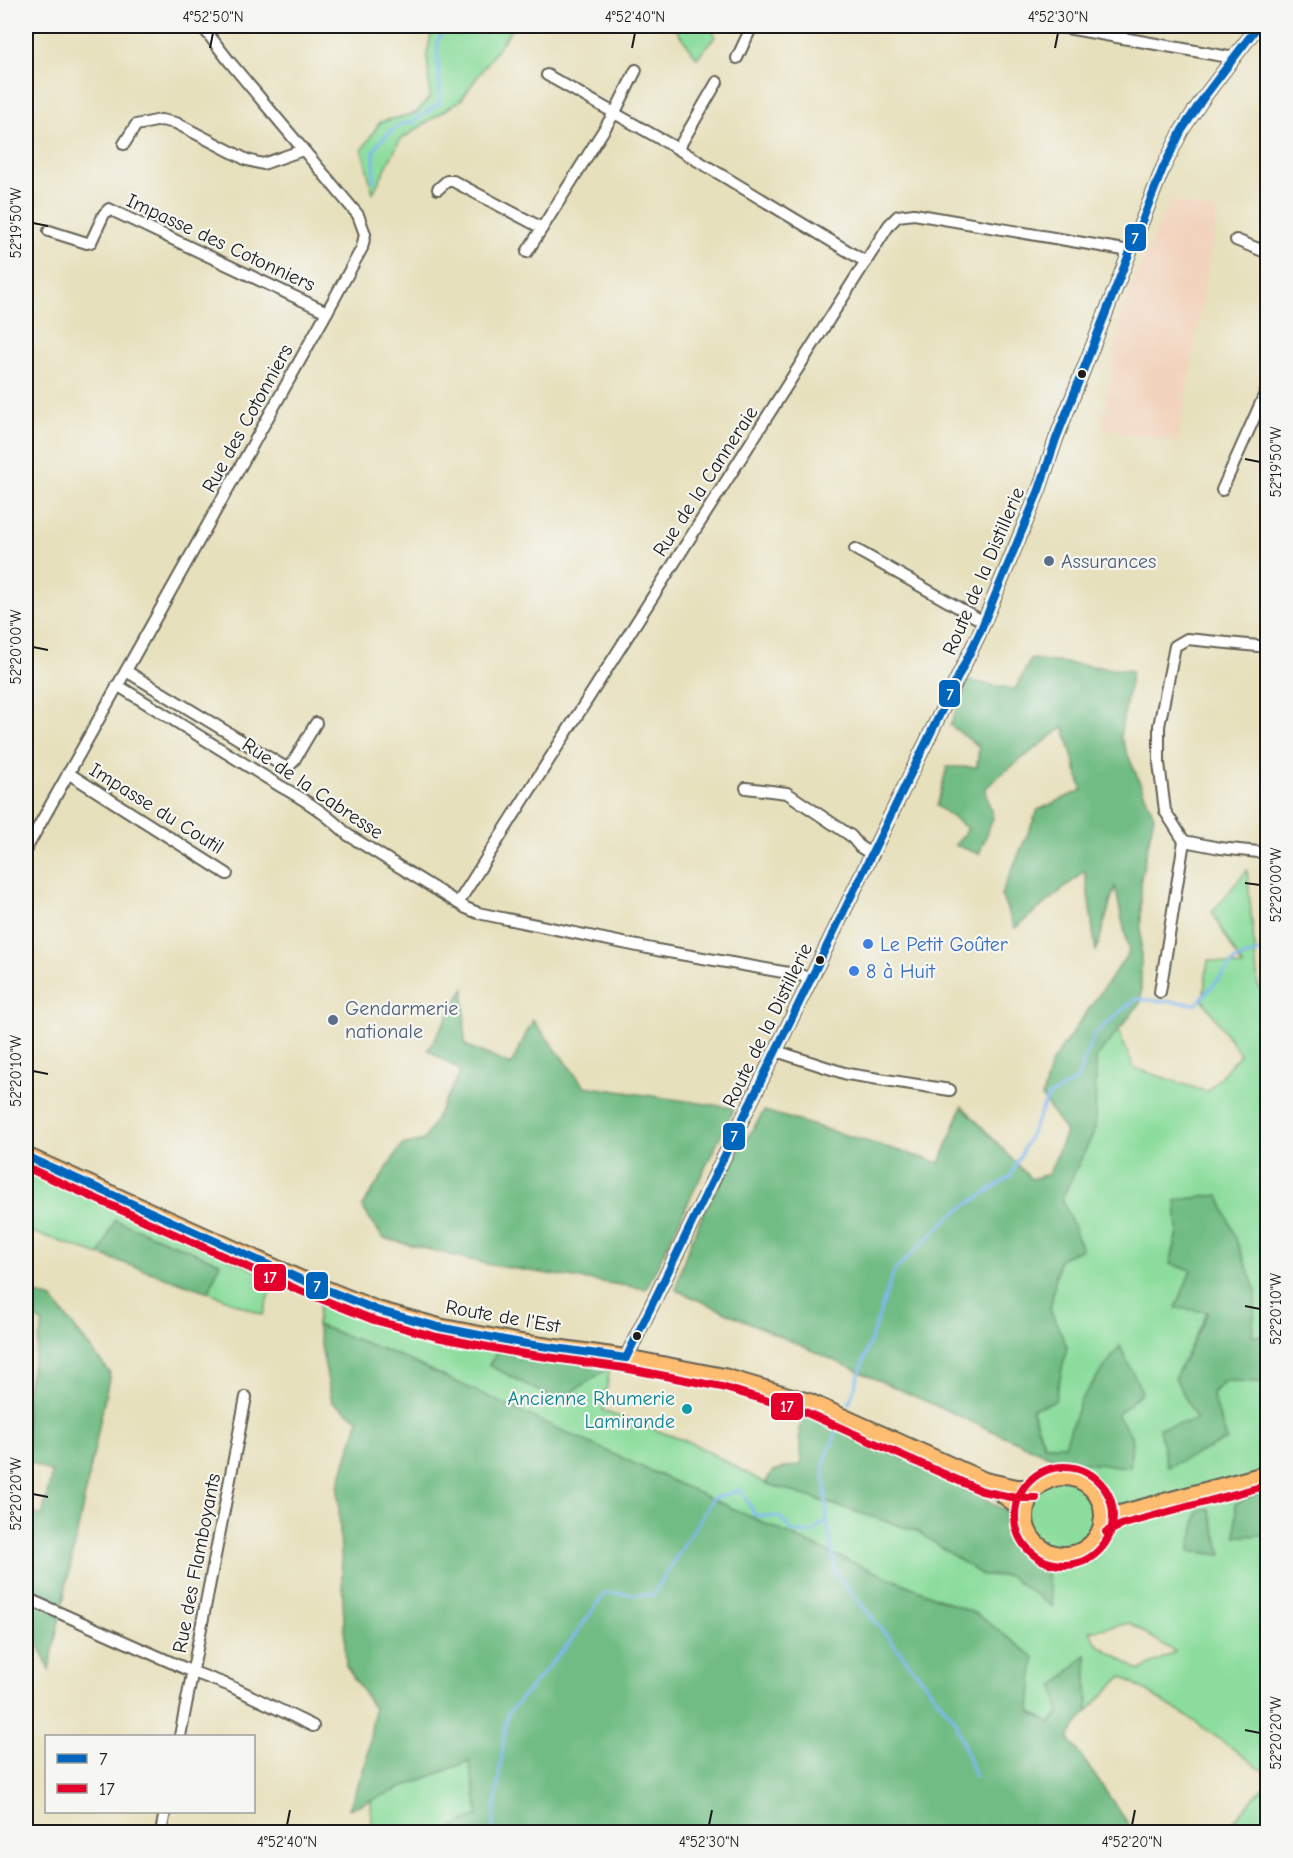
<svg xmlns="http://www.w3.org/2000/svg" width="1293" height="1858" font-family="'Comic Neue',sans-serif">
	<rect width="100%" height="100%" fill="#f6f6f2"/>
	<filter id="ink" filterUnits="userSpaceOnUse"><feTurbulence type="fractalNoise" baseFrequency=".0167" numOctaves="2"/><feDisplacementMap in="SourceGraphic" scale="12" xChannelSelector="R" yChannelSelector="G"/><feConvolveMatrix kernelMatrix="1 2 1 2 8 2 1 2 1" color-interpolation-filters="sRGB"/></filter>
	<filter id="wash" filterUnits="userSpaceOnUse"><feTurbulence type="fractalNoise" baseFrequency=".008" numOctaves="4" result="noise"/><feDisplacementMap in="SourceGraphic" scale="24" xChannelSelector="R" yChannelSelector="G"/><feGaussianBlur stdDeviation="1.35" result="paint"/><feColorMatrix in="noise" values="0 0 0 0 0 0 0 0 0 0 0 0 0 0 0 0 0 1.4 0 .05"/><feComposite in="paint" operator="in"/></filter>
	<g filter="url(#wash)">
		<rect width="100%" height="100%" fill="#e7e0bc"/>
		<path fill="#f2d4be" d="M1170,200L1218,211L1178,442L1102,428L1121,311Z"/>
		<g fill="#8cdd9d" stroke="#547c5c" stroke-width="1.5" fill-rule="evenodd">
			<path d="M433,26H514L461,100L400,140L373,193L362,150L380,122L416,113L430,97L427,54Z"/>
			<path d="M670,26H713L715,37L697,58L674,27Z"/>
			<path d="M1247,870L1258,985L1268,1002L1267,1336L1252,1337L1256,1291L1178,1233L1170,1264L1191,1270L1208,1311L1175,1378L1197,1420L1159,1428L1227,1440L1212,1393L1225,1381L1267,1382V1498L1261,1493L1236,1503V1536L1267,1535V1773L1191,1719L1122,1676L1088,1711L1086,1656L1060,1713L1050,1723L1029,1711L978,1615L821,1549L397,1355L317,1325L320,1298L404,1329L499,1350L489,1365L558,1401L610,1367L603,1411L694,1444L765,1483L917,1531L982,1575L1009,1576L1045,1565L1020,1542L1005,1510L1027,1478L1060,1461L1130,1466L1132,1437L1117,1415L1081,1399L1065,1446L1045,1445L1031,1409L1067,1347L1050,1310L1059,1259L1081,1249L1062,1198L1095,1130L1096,1058L1118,1030L1134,1068L1207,1092L1240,1054L1203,1000L1208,960L1243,967L1212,912ZM1130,1623L1175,1652L1139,1671L1097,1644L1090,1631Z"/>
			<path d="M26,1171L35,1172L274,1278L263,1315L209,1292L220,1263L115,1220L100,1255L26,1230Z"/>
			<path d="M469,1761L480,1815L444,1832H372L371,1800Z"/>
			<path d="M1267,1783V1832H1224Z"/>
		</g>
		<g fill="#71bc84" stroke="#466c50" stroke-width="1.5">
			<path d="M1031,659L1132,671L1120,736L1154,816L1141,878V1002L1096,1058L1095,1130L1062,1198L1082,1249L1059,1259L1050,1310L1067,1347L1055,1401L1031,1409L1044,1445H1065L1081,1399L1120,1346L1142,1392L1117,1415L1132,1437L1130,1467L1060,1461L676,1290C689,1225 730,1167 764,1111L940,1163L962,1106L1031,1179L1049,1174L1066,1132L1042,1097L1051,1063L1129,952L1115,886L1096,952L1085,871L1015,928L1001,895L1038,810L1082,790L1064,727L999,776L985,789L993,818L979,854L955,845L968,829L937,806L947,767H977L979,747L950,725L969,681L1015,689Z"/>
			<path d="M464,989L465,1045L511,1065L533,1020L584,1086L734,1108L646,1289L491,1265L383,1238L362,1207L402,1145L424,1140L461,1071L428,1050Z"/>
			<path d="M1219,1195L1256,1291L1252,1336H1267V1382L1224,1381L1212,1393L1227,1440L1167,1467L1159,1428L1197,1420L1175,1378L1208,1312L1176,1308L1191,1270L1170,1264L1178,1233L1176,1200Z"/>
			<path d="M115,1220L220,1263L209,1292L100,1255Z"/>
			<path d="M26,1291L52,1299L110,1373L49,1670L26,1613V1511L42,1516L52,1473L26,1460V1391L43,1323L26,1313Z"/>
			<path d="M317,1325L397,1355L821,1549L978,1615L1034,1657L1030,1711L1050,1723L1060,1713L1054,1687L1086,1654L1088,1711L1068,1737L1134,1832H444L479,1815L469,1761L349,1809L367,1759L374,1709L346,1666L338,1486L359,1419L332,1402Z"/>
			<path d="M499,1350L610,1367L558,1401L489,1365Z"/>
			<path d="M808,1410L1005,1510L1020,1542L1045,1565L1053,1607L1009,1576L982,1575L917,1531L765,1483L773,1471L801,1464L799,1430Z"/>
			<path d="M1261,1492L1267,1498V1535L1236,1536V1503Z"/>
			<path d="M1209,1509L1222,1555L1189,1551L1198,1511Z"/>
		</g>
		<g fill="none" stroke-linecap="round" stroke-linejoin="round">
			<g stroke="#81b8f1" stroke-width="3">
				<path d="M374,181V150L381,140L399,125L415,121L439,103C443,82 435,62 438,41C439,36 445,30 448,26"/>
				<path d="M849,1404L894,1271L953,1214L1010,1177L1048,1097L1077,1080L1094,1035L1135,999L1197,1004L1235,960L1268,949"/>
				<path d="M827,1519L836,1573L955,1720L975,1777"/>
				<path d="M492,1832L507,1715L570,1642L605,1593L653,1595L713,1498L741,1490L755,1515L780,1517L793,1532L812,1533L827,1519L824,1463L840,1424"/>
			</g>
		</g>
	</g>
	<g filter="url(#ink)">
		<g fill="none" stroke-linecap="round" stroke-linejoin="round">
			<g stroke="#636154" stroke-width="14">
				<g id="minor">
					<path d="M1056,26L1234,58"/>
					<path d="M737,58L752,26"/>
					<path d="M547,75L678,149L866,262"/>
					<path d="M124,144L136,125L161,120L176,123L247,160L263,164L303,150"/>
					<path d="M678,149L717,82"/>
					<path d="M438,189L447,181H453L542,228"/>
					<path d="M49,231L87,243L91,242L104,214L109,209L327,312"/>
					<path d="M1236,240L1268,253"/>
					<path d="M527,252L615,112L636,70"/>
					<path d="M1222,490L1268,387"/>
					<path d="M855,549L984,622"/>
					<path d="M1268,647L1187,639L1175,646L1159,726V763L1165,811L1184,841L1220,848L1268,853"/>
					<path d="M126,671L283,766H289L293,762L316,723"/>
					<path d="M117,685L280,786C306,800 328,815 348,835L466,908L478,913L657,950L800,975L811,979"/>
					<path d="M68,773L227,874"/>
					<path d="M746,788L787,793L851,836L860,847L873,855"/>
					<path d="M26,849L327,312L362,248L365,234L358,215L229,61L202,26"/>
					<path d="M458,903L889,225L898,216L914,214L1130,251"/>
					<path d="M1160,992L1184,841"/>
					<path d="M776,1051L847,1074L950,1090"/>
					<path d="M26,1598L193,1672L228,1685L313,1726"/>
					<path d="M180,1736L246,1397"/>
					<path d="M161,1832L165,1812"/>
				</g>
			</g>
			<g stroke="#636154" stroke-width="16">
				<path id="tertiary" d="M626,1358L979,634L1039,490L1056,439L1163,168L1182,130L1204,97L1258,26"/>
			</g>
			<g stroke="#636154" stroke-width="20">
				<g id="primary">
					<path d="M26,1156L300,1279L377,1310L439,1327L521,1343L626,1358L724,1377L809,1402L985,1481L1017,1488H1036"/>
					<circle cx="1064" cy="1516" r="39"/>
					<path d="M990,1485L1017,1505L1025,1517"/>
					<path d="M1102,1522L1120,1514L1268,1474"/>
				</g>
			</g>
			<use href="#minor" stroke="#fff" stroke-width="10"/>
			<use href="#tertiary" stroke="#fff" stroke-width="14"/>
			<use href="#primary" stroke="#febc70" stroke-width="16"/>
			<g stroke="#f6f6f2" stroke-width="12">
				<g id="bus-1">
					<path d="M26,1156L300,1279L377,1310L439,1327L521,1343L626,1358"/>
					<path d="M626,1358L979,634L1039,490L1056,439L1163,168L1182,130L1204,97L1258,26"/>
				</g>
			</g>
			<g stroke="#f6f6f2" stroke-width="12">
				<g id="bus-2">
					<path d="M26,1167L296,1289L374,1320L437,1337L519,1353L624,1368L722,1387L805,1412L982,1491L1016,1498H1036"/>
					<circle cx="1064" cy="1516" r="49"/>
					<path d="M1106,1532L1124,1524L1268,1485"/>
				</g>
			</g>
			<use href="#bus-1" stroke="#0065bd" stroke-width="8"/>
			<use href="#bus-2" stroke="#e4002b" stroke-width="8"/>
		</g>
	</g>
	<path fill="none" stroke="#1c1c1c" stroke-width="2" d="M210,48L213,33M632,48L635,33M1055,48L1058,33M33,223L48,226M1245,459L1260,462M33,647L48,650M1245,883L1260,885M33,1071L48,1074M1245,1306L1260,1309M33,1494L48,1497M1245,1730L1260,1733M287,1825L290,1810M709,1825L712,1810M1132,1825L1135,1810"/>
	<g fill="#1c1c1c" stroke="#f6f6f2" stroke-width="2">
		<circle cx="1082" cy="374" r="5"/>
		<circle cx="820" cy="960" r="5"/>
		<circle cx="637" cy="1336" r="5"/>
	</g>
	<g fill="#5c6f8a" stroke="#f6f6f2" stroke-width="2">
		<circle cx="1049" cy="561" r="6"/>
		<circle cx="333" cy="1020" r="6"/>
	</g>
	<g fill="#3f7fe0" stroke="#f6f6f2" stroke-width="2">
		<circle cx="868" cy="944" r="6"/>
		<circle cx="854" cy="971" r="6"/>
	</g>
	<circle fill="#0f9aa8" stroke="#f6f6f2" stroke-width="2" cx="687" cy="1409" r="6"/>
	<g text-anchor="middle" stroke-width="4.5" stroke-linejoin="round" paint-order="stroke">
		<g font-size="20" fill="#1c1c1c" stroke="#f6f6f2">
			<text transform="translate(221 242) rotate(25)" y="7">Impasse des Cotonniers</text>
			<text transform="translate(247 418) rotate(-61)" y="7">Rue des Cotonniers</text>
			<text transform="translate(705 481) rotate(-57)" y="7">Rue de la Canneraie</text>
			<text transform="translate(983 571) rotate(-67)" y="7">Route de la Distillerie</text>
			<text transform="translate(313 788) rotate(34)" y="7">Rue de la Cabresse</text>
			<text transform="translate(157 808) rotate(32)" y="7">Impasse du Coutil</text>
			<text transform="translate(767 1025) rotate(-64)" y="7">Route de la Distillerie</text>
			<text transform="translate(503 1316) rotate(10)" y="7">Route de l'Est</text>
			<text transform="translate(196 1563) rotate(-79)" y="7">Rue des Flamboyants</text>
		</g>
		<g font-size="20" fill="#4e5e75" stroke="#f6f6f2" text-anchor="start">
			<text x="1061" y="568">Assurances</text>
			<text x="345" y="1015">Gendarmerie<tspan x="345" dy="23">nationale</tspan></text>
		</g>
		<g font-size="20" fill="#366cbe" stroke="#f6f6f2" text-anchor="start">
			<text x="880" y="951">Le Petit Goûter</text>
			<text x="866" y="978">8 à Huit</text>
		</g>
		<g font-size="20" fill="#0d838f" stroke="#f6f6f2" text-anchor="end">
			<text x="675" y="1405">Ancienne Rhumerie<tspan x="675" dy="23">Lamirande</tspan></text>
		</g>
	</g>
	<g stroke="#f6f6f2" stroke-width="2">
		<rect x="1124" y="223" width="23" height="29" rx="6" fill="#0065bd"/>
		<rect x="938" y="679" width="23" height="29" rx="6" fill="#0065bd"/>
		<rect x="722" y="1122" width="24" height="29" rx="6" fill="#0065bd"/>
		<rect x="253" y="1263" width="34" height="29" rx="6" fill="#e4002b"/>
		<rect x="305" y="1271" width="24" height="29" rx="6" fill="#0065bd"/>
		<rect x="770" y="1392" width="34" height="29" rx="6" fill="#e4002b"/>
	</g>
	<g font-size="16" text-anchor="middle" font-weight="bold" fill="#fff">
		<text x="1135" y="244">7</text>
		<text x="950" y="700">7</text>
		<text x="734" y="1142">7</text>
		<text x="270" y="1283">17</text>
		<text x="317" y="1292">7</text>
		<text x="787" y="1412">17</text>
	</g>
	<rect width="1293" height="1858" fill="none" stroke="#f6f6f2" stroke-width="66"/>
	<rect x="45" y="1735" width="210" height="78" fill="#f6f6f2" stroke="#9f9f9c" stroke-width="1.5"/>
	<rect x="57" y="1754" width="30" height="9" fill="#0065bd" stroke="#9f9f9c" stroke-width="1.5"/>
	<text x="99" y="1765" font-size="18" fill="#1c1c1c">7</text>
	<rect x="57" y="1784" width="30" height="9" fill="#e4002b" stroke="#9f9f9c" stroke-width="1.5"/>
	<text x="99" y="1795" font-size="18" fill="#1c1c1c">17</text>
	<rect x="33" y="33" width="1227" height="1792" fill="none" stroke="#1c1c1c" stroke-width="2"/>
	<g font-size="15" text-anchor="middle" fill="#1c1c1c">
		<text x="213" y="22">4°52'50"N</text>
		<text x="635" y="22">4°52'40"N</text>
		<text x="1058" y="22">4°52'30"N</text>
		<text transform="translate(16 223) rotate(-90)" y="5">52°19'50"W</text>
		<text transform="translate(1276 462) rotate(-90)" y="5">52°19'50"W</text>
		<text transform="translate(16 647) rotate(-90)" y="5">52°20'00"W</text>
		<text transform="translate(1276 885) rotate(-90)" y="5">52°20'00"W</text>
		<text transform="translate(16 1071) rotate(-90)" y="5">52°20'10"W</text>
		<text transform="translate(1276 1309) rotate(-90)" y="5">52°20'10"W</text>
		<text transform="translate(16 1494) rotate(-90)" y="5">52°20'20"W</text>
		<text transform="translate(1276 1733) rotate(-90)" y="5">52°20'20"W</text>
		<text x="287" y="1847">4°52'40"N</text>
		<text x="709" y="1847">4°52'30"N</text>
		<text x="1132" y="1847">4°52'20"N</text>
	</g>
</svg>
